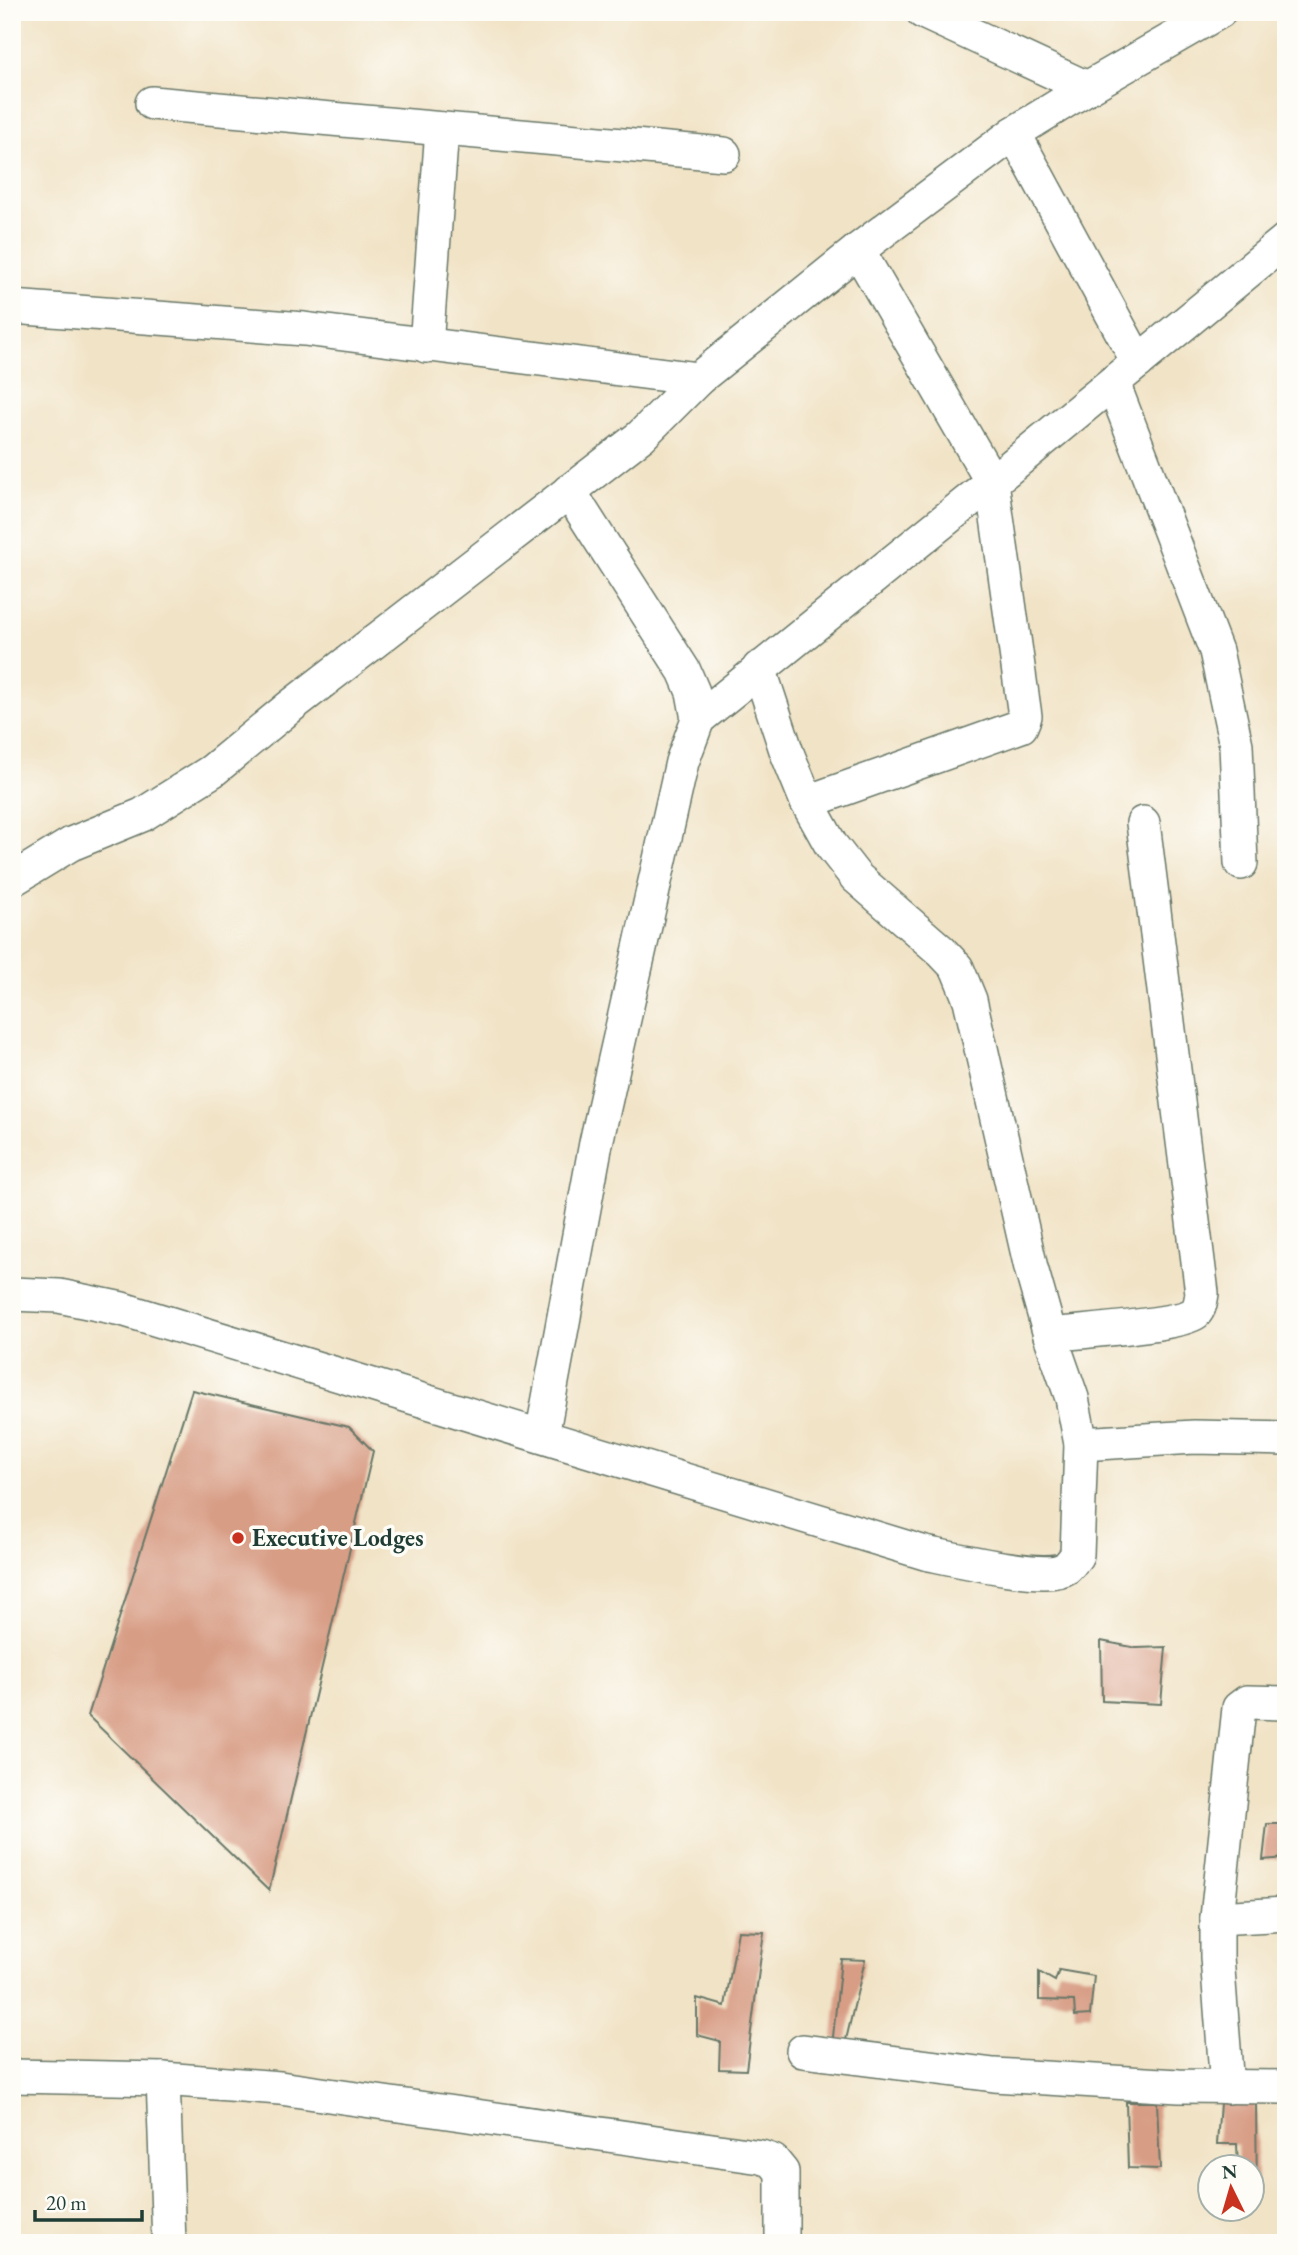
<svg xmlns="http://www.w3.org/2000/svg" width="1298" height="2255" font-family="'EB Garamond',serif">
	<rect width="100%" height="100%" fill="#fdfcf7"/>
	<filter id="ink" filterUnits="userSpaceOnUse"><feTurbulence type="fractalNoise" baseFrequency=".0143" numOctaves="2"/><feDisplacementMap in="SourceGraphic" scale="14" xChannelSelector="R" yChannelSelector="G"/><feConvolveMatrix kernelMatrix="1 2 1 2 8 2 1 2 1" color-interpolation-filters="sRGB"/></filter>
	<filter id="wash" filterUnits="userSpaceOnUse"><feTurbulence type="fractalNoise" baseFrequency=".00686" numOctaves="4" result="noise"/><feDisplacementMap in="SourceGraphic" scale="28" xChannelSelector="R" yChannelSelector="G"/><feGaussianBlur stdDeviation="1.57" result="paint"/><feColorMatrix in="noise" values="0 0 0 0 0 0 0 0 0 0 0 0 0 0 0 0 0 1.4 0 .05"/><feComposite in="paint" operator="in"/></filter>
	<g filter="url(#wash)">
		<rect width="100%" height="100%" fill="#f1e3c6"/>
		<g id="blocks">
			<g fill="#d89d85">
				<path d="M192,1390L349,1427L373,1451L269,1891L88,1716Z"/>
				<path d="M1101,1641L1137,1648L1166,1647L1161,1704L1102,1701Z"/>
				<path d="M1267,1824H1286V1858L1263,1860Z"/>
				<path d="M738,1931L764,1932L746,2070L719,2069L720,2041L697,2035V1998L725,2006Z"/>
				<path d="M841,1959L865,1960L845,2044L833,2037Z"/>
				<path d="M1059,1970L1094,1976L1090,2015L1075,2016L1074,2001L1039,2000V1972L1055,1981Z"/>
				<path d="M1126,2102H1157L1160,2169L1128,2168Z"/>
				<path d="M1256,2102L1257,2196L1252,2195V2168H1238L1237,2144H1217L1220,2103Z"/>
			</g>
		</g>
	</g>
	<g filter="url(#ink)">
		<use href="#blocks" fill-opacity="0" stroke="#687767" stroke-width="2"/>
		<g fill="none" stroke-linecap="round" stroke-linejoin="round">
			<g stroke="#687767" stroke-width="36">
				<g id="street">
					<path d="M923,12L1087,88"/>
					<path d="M152,103L724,154"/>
					<path d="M1014,133L1138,362"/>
					<path d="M12,307L304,329L698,379"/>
					<path d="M426,346L442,129"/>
					<path d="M1113,383L1216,651L1236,745L1241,863"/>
					<path d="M698,719L992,482L1286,240"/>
					<path d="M807,802L1021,726L1025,716L992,482L858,250"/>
					<path d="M12,880L71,844L142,815L212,771L291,706L641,436L698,379L858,250L1014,133L1087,88L1219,12"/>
					<path d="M12,1294L59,1296L122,1309L925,1553C950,1558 1047,1581 1066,1568C1070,1565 1074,1559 1077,1555L1081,1444L1072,1398L1050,1335L1031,1268L970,1000L957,968L941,951L856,877L831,845L807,802L787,753L759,668"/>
					<path d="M1050,1335C1075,1332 1180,1325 1195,1313C1200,1308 1201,1300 1202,1293L1143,823"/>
					<path d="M542,1436L596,1143L682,762L698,719L693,692L684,671L569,491"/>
					<path d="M1081,1444L1194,1437L1286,1439"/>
					<path d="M1217,1918L1286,1914"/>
					<path d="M803,2051L994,2075L1179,2086L1286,2087"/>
					<path d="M12,2076L163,2079L280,2088L761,2157L773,2161L782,2172V2243"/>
					<path d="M163,2079L169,2243"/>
					<path d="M1227,2087L1217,1957V1918L1239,1708L1247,1702L1286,1703"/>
				</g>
			</g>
			<use href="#street" stroke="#fff" stroke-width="33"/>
		</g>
	</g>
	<circle fill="#c8321e" stroke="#fdfcf7" stroke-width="2.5" cx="238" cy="1538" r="7"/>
	<g text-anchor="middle" stroke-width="7" stroke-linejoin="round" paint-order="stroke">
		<g font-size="24" font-weight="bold" fill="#1f3d34" stroke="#fdfcf7" text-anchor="start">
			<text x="252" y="1546">Executive Lodges</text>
		</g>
	</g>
	<rect width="1298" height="2255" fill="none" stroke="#fdfcf7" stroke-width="42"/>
	<g transform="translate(1231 2188) rotate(355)"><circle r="33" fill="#fdfcf7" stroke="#a4b0a9" stroke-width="2"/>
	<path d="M0-5L12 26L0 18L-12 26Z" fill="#c8321e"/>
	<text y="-10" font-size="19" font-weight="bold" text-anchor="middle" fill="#1f3d34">N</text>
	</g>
	<path d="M35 2210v10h107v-10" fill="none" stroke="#1f3d34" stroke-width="3.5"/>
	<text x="46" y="2210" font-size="21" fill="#1f3d34" stroke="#fdfcf7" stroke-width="5" paint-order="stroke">20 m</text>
</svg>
